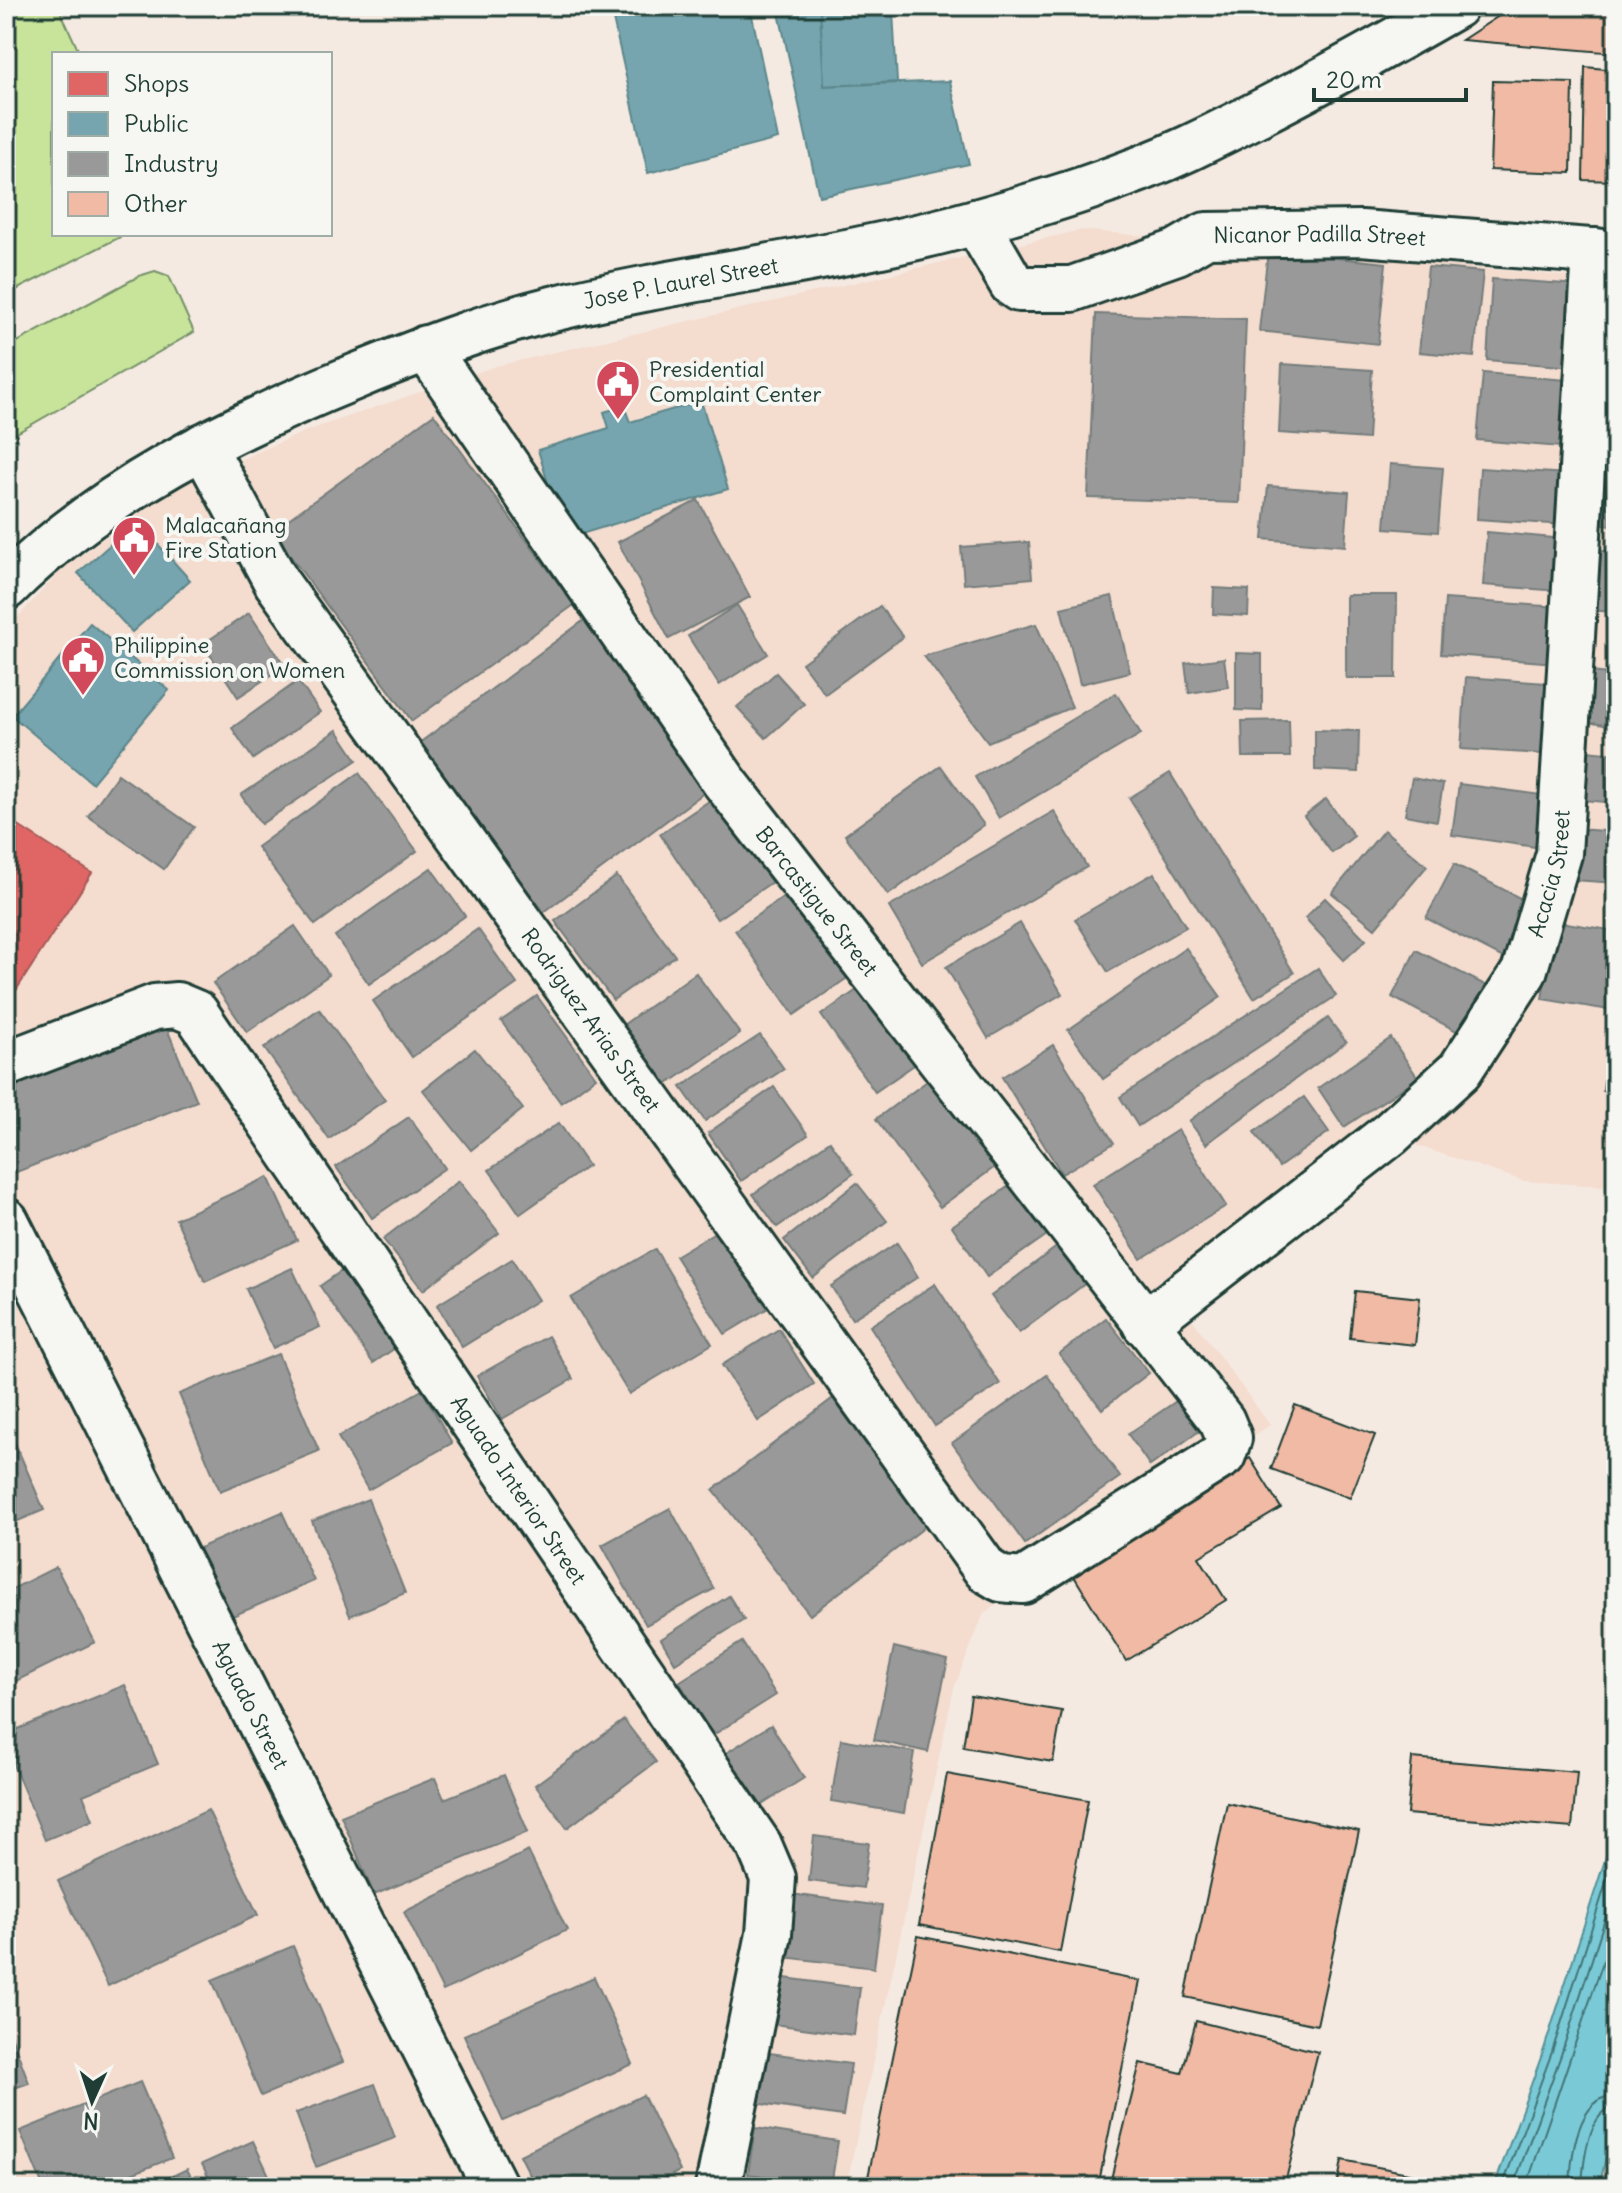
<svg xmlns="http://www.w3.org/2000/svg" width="1622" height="2193" font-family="Delius,sans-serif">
	<rect width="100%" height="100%" fill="#f5eae2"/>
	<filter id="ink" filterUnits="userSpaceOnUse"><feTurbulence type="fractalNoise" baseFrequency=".0125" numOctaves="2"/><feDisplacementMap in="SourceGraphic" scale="16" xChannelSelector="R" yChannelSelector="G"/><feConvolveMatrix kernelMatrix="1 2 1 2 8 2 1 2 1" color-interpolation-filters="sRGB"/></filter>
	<g filter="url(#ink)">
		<g fill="#f4dccf">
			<path d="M1081,230L1616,281V1187L1523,1181L1406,1142L1162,1278L1270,1425L984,1613L954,1688L846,2187H6V630L62,569L168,491L306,431L496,366Z"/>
			<path d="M1616,2115V2187H1599L1612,2128Z"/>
		</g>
		<g fill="#c8e49b" stroke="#749068" stroke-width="2">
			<path d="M6,6H58L80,54H54V234H126L6,295Z"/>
			<path d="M155,271L169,276L194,332L6,439V348L139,276Z"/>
		</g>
		<path fill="#7ac9d7" stroke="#569196" stroke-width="2" d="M1616,1826V2115L1599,2187H1494L1544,2049Z"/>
		<path fill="#e06666" stroke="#a65a57" stroke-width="2" d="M6,818L92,873L13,995L6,990Z"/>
		<g fill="#76a5af" stroke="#5c868a" stroke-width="2">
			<path d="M610,6H750L778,139L648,173Z"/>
			<path d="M772,6H1000L893,11L897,82L824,86L820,10L779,13Z"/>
			<path d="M820,10L824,86L950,81L969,164L819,196L779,13Z"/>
			<path d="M701,401L728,489L565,539L538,450L609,428L604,412L624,406L630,422Z"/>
			<path d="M137,521L190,580L132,632L78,573Z"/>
			<path d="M90,623L169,690L92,783L12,716Z"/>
		</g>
		<g fill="#999" stroke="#747d7b" stroke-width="2">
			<path d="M1268,251L1386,263L1378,344L1259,331Z"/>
			<path d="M1428,267L1483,272L1474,357L1419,352Z"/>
			<path d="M1492,279L1579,285L1573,367L1487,360Z"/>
			<path d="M1608,293L1616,294V387L1596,385Z"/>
			<path d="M1096,314L1246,319L1239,503L1088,498Z"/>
			<path d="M1282,364L1372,370L1368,439L1279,433Z"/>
			<path d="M1483,373L1579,381L1573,448L1477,440Z"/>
			<path d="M434,414L574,605L412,721L272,531Z"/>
			<path d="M1595,416L1616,418V464L1591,461Z"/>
			<path d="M1390,464L1443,468L1438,532L1385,528Z"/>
			<path d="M1480,468L1567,474L1564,525L1477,519Z"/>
			<path d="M1584,485L1616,488V526L1580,523Z"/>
			<path d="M1268,486L1349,492L1345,546L1263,539Z"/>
			<path d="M698,500L750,597L669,639L618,542Z"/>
			<path d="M1487,532L1564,539L1559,591L1483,585Z"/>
			<path d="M1029,542L1032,578L964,584L961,547Z"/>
			<path d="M1587,550L1616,552V612L1584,610Z"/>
			<path d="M1214,588L1249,590L1248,616L1213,614Z"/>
			<path d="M1346,595H1397L1396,678H1346Z"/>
			<path d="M1112,596L1130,672L1080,684L1061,608Z"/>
			<path d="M1445,599L1559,607L1555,663L1441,654Z"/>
			<path d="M737,605L768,654L719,685L688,636Z"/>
			<path d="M880,606L903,637L825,694L802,663Z"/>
			<path d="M249,613L285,666L238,697L203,644Z"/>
			<path d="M587,618L713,786L544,912L418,744Z"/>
			<path d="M1036,624L1072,707L988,742L924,656Z"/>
			<path d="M1236,653L1262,654V711L1236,710Z"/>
			<path d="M1224,658L1228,687L1189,693L1185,663Z"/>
			<path d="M1583,671L1616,675V727L1575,720Z"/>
			<path d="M776,673L804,704L766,738L737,707Z"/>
			<path d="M1466,677L1546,683L1542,754L1461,749Z"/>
			<path d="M298,681L320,712L253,759L232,728Z"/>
			<path d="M1116,693L1141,734L999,818L975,777Z"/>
			<path d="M1289,720L1290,757H1243L1242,721Z"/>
			<path d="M337,730L357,760L261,824L241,795Z"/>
			<path d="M1315,730L1359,731L1358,772L1315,770Z"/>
			<path d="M1587,751L1616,754V803L1583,800Z"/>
			<path d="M941,766L984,825L888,895L845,835Z"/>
			<path d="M359,773L417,851L315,925L257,847Z"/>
			<path d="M1170,773L1294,973L1254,998L1129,798Z"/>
			<path d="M118,774L194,827L164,869L88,816Z"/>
			<path d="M1412,778L1443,784L1437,821L1405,815Z"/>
			<path d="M1459,784L1549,796L1542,848L1452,835Z"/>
			<path d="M724,791L781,876L717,919L660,834Z"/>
			<path d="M1326,799L1354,836L1332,853L1304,816Z"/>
			<path d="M1054,811L1087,867L922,963L889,907Z"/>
			<path d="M1578,829L1616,832V883L1574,880Z"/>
			<path d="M1384,830L1427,866L1375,928L1332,893Z"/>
			<path d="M1454,864L1537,907L1509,961L1426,918Z"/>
			<path d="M431,868L465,916L369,984L335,936Z"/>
			<path d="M1154,873L1186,927L1108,972L1075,919Z"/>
			<path d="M617,876L675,956L613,1000L555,921Z"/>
			<path d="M795,890L853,974L794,1015L735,930Z"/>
			<path d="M1325,898L1366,940L1344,960L1305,918Z"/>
			<path d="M1554,921L1616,931V1011L1542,999Z"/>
			<path d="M1020,923L1062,994L988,1038L946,967Z"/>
			<path d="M295,926L329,975L247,1032L213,983Z"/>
			<path d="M478,929L517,984L412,1057L373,1001Z"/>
			<path d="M1186,948L1221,997L1103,1079L1068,1030Z"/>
			<path d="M1416,950L1489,987L1464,1035L1392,997Z"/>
			<path d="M1318,968L1336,996L1138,1126L1120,1097Z"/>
			<path d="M696,973L740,1034L666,1085L623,1025Z"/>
			<path d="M870,981L924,1058L875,1092L821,1015Z"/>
			<path d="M537,996L596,1077L561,1103L501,1021Z"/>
			<path d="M319,1009L385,1100L329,1139L264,1048Z"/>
			<path d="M1328,1018L1346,1042L1206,1144L1189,1121Z"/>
			<path d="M165,1024L197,1101L14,1173L6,1153V1086Z"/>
			<path d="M760,1035L784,1069L705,1121L681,1087Z"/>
			<path d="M1608,1036H1616V1092L1603,1091Z"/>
			<path d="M1391,1038L1418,1078L1344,1127L1318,1088Z"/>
			<path d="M1053,1045L1114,1143L1062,1174L1002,1077Z"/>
			<path d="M475,1049L523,1109L471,1150L423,1090Z"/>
			<path d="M934,1076L999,1164L940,1207L876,1119Z"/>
			<path d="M774,1087L808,1135L741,1181L708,1133Z"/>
			<path d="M1304,1097L1329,1132L1279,1167L1254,1132Z"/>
			<path d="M409,1117L445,1168L372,1218L336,1167Z"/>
			<path d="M559,1123L588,1166L520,1214L489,1170Z"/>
			<path d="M1178,1130L1226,1206L1141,1259L1093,1184Z"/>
			<path d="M830,1141L853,1174L777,1227L753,1194Z"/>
			<path d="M268,1177L297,1240L205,1282L176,1219Z"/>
			<path d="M459,1181L499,1233L423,1290L383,1239Z"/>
			<path d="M857,1183L887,1221L813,1278L784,1240Z"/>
			<path d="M1012,1184L1047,1235L987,1277L952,1226Z"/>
			<path d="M725,1226L775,1304L725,1334L675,1256Z"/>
			<path d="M897,1243L918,1277L852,1319L831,1286Z"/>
			<path d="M1058,1246L1086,1283L1019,1333L991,1296Z"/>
			<path d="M655,1249L712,1344L629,1394L571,1298Z"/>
			<path d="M512,1259L538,1300L462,1347L437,1305Z"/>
			<path d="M350,1265L404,1342L373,1363L320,1286Z"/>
			<path d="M292,1268L320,1327L273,1348L246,1289Z"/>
			<path d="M935,1284L1000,1384L935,1426L870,1326Z"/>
			<path d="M1106,1318L1149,1373L1102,1409L1059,1354Z"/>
			<path d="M779,1329L814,1384L758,1421L722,1365Z"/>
			<path d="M548,1336L573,1379L502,1419L477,1376Z"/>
			<path d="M278,1354L319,1451L220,1491L179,1394Z"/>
			<path d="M1047,1375L1120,1477L1025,1544L952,1443Z"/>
			<path d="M422,1390L452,1443L368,1490L338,1437Z"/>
			<path d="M841,1392L938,1517L810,1615L713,1490Z"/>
			<path d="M1181,1398L1202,1429L1150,1466L1128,1434Z"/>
			<path d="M6,1422L44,1510L6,1526Z"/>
			<path d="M368,1499L405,1593L350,1616L312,1521Z"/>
			<path d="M670,1508L714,1589L646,1625L602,1545Z"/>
			<path d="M282,1512L314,1581L228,1618L197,1549Z"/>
			<path d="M56,1567L95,1642L6,1686V1592Z"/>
			<path d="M729,1596L744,1620L675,1663L661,1639Z"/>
			<path d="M742,1642L776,1695L713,1735L679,1682Z"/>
			<path d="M894,1647L948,1660L928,1752L874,1740Z"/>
			<path d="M125,1685L158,1764L83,1795L93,1820L45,1840L6,1748V1734Z"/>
			<path d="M624,1720L656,1762L567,1828L535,1785Z"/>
			<path d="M771,1725L804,1778L760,1806L726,1753Z"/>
			<path d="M841,1739L914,1752L904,1813L831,1801Z"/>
			<path d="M504,1775L528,1832L374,1895L341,1816L435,1778L444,1799Z"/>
			<path d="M208,1810L258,1915L108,1986L58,1881Z"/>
			<path d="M814,1836L869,1843L863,1888L809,1881Z"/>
			<path d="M528,1851L567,1930L443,1991L404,1912Z"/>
			<path d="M791,1894L882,1906L874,1968L783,1957Z"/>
			<path d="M293,1946L343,2062L261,2096L212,1980Z"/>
			<path d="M770,1976L860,1988L854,2035L765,2023Z"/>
			<path d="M594,1977L633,2064L503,2121L464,2035Z"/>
			<path d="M6,2022L29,2083L6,2091Z"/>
			<path d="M755,2051L851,2064L843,2116L747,2102Z"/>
			<path d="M140,2082L172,2158L99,2187H43L20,2131Z"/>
			<path d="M375,2084L395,2138L316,2167L296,2113Z"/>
			<path d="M643,2095L680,2171L647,2187H536L520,2155Z"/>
			<path d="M755,2128L838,2141L831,2186L748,2174Z"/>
			<path d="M253,2141L274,2186L213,2187L202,2164Z"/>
			<path d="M187,2169L196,2187H149Z"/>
		</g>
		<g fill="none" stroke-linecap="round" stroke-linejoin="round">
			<g stroke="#437575" stroke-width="2">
				<path d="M1502,2187L1552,2052L1616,1852"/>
				<path d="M1513,2187L1561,2055L1616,1885"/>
				<path d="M1526,2187L1616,1924"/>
				<path d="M1570,2187C1571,2156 1577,2097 1616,2095"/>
				<path d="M1582,2187C1583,2164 1588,2109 1616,2107"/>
			</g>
		</g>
		<g fill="#f1baa4" stroke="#1f3d34" stroke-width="2">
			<path d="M1514,6H1616V53L1462,40Z"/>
			<path d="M1585,67L1616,70V181L1583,180Z"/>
			<path d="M1493,81L1573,83L1571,173L1490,170Z"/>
			<path d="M1355,1291L1420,1298L1415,1345L1350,1338Z"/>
			<path d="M1295,1405L1375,1435L1350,1498L1271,1469Z"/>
			<path d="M1250,1458L1281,1508L1199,1557L1226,1600L1126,1661L1069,1568Z"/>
			<path d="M971,1696L1062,1711L1053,1762L963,1747Z"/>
			<path d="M1412,1758L1577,1772L1572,1828L1407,1814Z"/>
			<path d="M947,1774L1088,1800L1060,1952L919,1925Z"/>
			<path d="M1227,1803L1359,1831L1317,2025L1185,1997Z"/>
			<path d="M918,1936L1140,1981L1098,2187H866Z"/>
			<path d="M1196,2021L1318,2052L1284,2187H1109L1140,2063L1182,2073Z"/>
			<path d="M1342,2160L1424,2176L1422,2187H1337Z"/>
		</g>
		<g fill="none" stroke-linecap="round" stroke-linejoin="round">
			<g stroke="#1f3d34" stroke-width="50">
				<g id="minor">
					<path id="s1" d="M976,222L1012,284L1019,289H1072L1177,252L1206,235L1361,233L1616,253"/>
					<path id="s2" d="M203,446L277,583L986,1570L1001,1579L1023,1581L1223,1455L1229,1438L1222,1421L724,781L426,348"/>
					<path id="s3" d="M6,587C105,489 229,428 357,376C421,350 484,326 552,309C693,274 839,261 979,221C1049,201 1123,179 1189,148C1279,105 1368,56 1455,6"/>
					<path id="s4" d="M6,1064L155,1007L177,1005L196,1013L759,1845L773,1878L769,1934L718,2187"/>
					<path id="s5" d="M6,1221L495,2187"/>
					<path id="s6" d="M1145,1324L1390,1134L1460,1070L1524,972L1559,854L1595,251"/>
				</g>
			</g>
			<use href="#minor" stroke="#f6f6f2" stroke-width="44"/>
		</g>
	</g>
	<defs>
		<g id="civic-pin" transform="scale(2.3)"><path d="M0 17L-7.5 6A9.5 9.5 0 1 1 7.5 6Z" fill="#d1495b" stroke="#f6f6f2"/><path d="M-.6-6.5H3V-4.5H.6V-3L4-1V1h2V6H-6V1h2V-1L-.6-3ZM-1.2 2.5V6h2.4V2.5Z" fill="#fff"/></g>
	</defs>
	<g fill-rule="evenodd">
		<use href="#civic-pin" x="618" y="382"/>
		<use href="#civic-pin" x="134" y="538"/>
		<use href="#civic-pin" x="83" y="658"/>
	</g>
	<g text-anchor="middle" stroke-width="8" stroke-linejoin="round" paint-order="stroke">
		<g font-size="22" fill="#1f3d34" stroke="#f6f6f2">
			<text dy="8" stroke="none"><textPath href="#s1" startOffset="392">Nicanor Padilla Street</textPath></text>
			<text dy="8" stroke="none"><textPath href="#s3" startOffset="750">Jose P. Laurel Street</textPath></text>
			<text dy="8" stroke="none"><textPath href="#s6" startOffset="624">Acacia Street</textPath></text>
			<text transform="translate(817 901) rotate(52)" y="8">Barcastigue Street</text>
			<text dy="8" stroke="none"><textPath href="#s2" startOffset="694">Rodriguez Arias Street</textPath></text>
			<text dy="8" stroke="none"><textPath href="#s4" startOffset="778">Aguado Interior Street</textPath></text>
			<text dy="8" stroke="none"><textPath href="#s5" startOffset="542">Aguado Street</textPath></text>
		</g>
		<g font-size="22" fill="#1f3d34" stroke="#f6f6f2" text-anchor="start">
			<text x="649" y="377">Presidential<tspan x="649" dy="25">Complaint Center</tspan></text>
			<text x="165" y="533">Malacañang<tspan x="165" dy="25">Fire Station</tspan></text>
			<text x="114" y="653">Philippine<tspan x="114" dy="25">Commission on Women</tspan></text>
		</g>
	</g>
	<rect width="1622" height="2193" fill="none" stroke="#f6f6f2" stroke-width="32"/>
	<rect x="16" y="16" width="1590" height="2161" fill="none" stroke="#1f3d34" stroke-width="3" filter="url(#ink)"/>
	<rect x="52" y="52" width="280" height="184" fill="#f6f6f2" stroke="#a0aca6" stroke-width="2"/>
	<rect x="68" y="72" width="40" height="24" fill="#e06666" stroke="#a0aca6" stroke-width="2"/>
	<text x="124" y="92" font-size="24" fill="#1f3d34">Shops</text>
	<rect x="68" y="112" width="40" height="24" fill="#76a5af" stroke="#a0aca6" stroke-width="2"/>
	<text x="124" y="132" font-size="24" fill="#1f3d34">Public</text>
	<rect x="68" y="152" width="40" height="24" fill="#999999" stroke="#a0aca6" stroke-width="2"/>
	<text x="124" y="172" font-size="24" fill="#1f3d34">Industry</text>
	<rect x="68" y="192" width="40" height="24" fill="#f1baa4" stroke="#a0aca6" stroke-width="2"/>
	<text x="124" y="212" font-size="24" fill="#1f3d34">Other</text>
	<g transform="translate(92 2101) rotate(183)" stroke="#f6f6f2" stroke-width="6" paint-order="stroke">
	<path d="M0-6L14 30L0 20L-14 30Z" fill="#1f3d34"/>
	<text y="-12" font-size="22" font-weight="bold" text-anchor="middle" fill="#1f3d34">N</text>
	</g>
	<path d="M1314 88v12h152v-12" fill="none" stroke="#1f3d34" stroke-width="4"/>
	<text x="1326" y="88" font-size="24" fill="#1f3d34" stroke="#f6f6f2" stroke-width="6" paint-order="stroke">20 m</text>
</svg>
